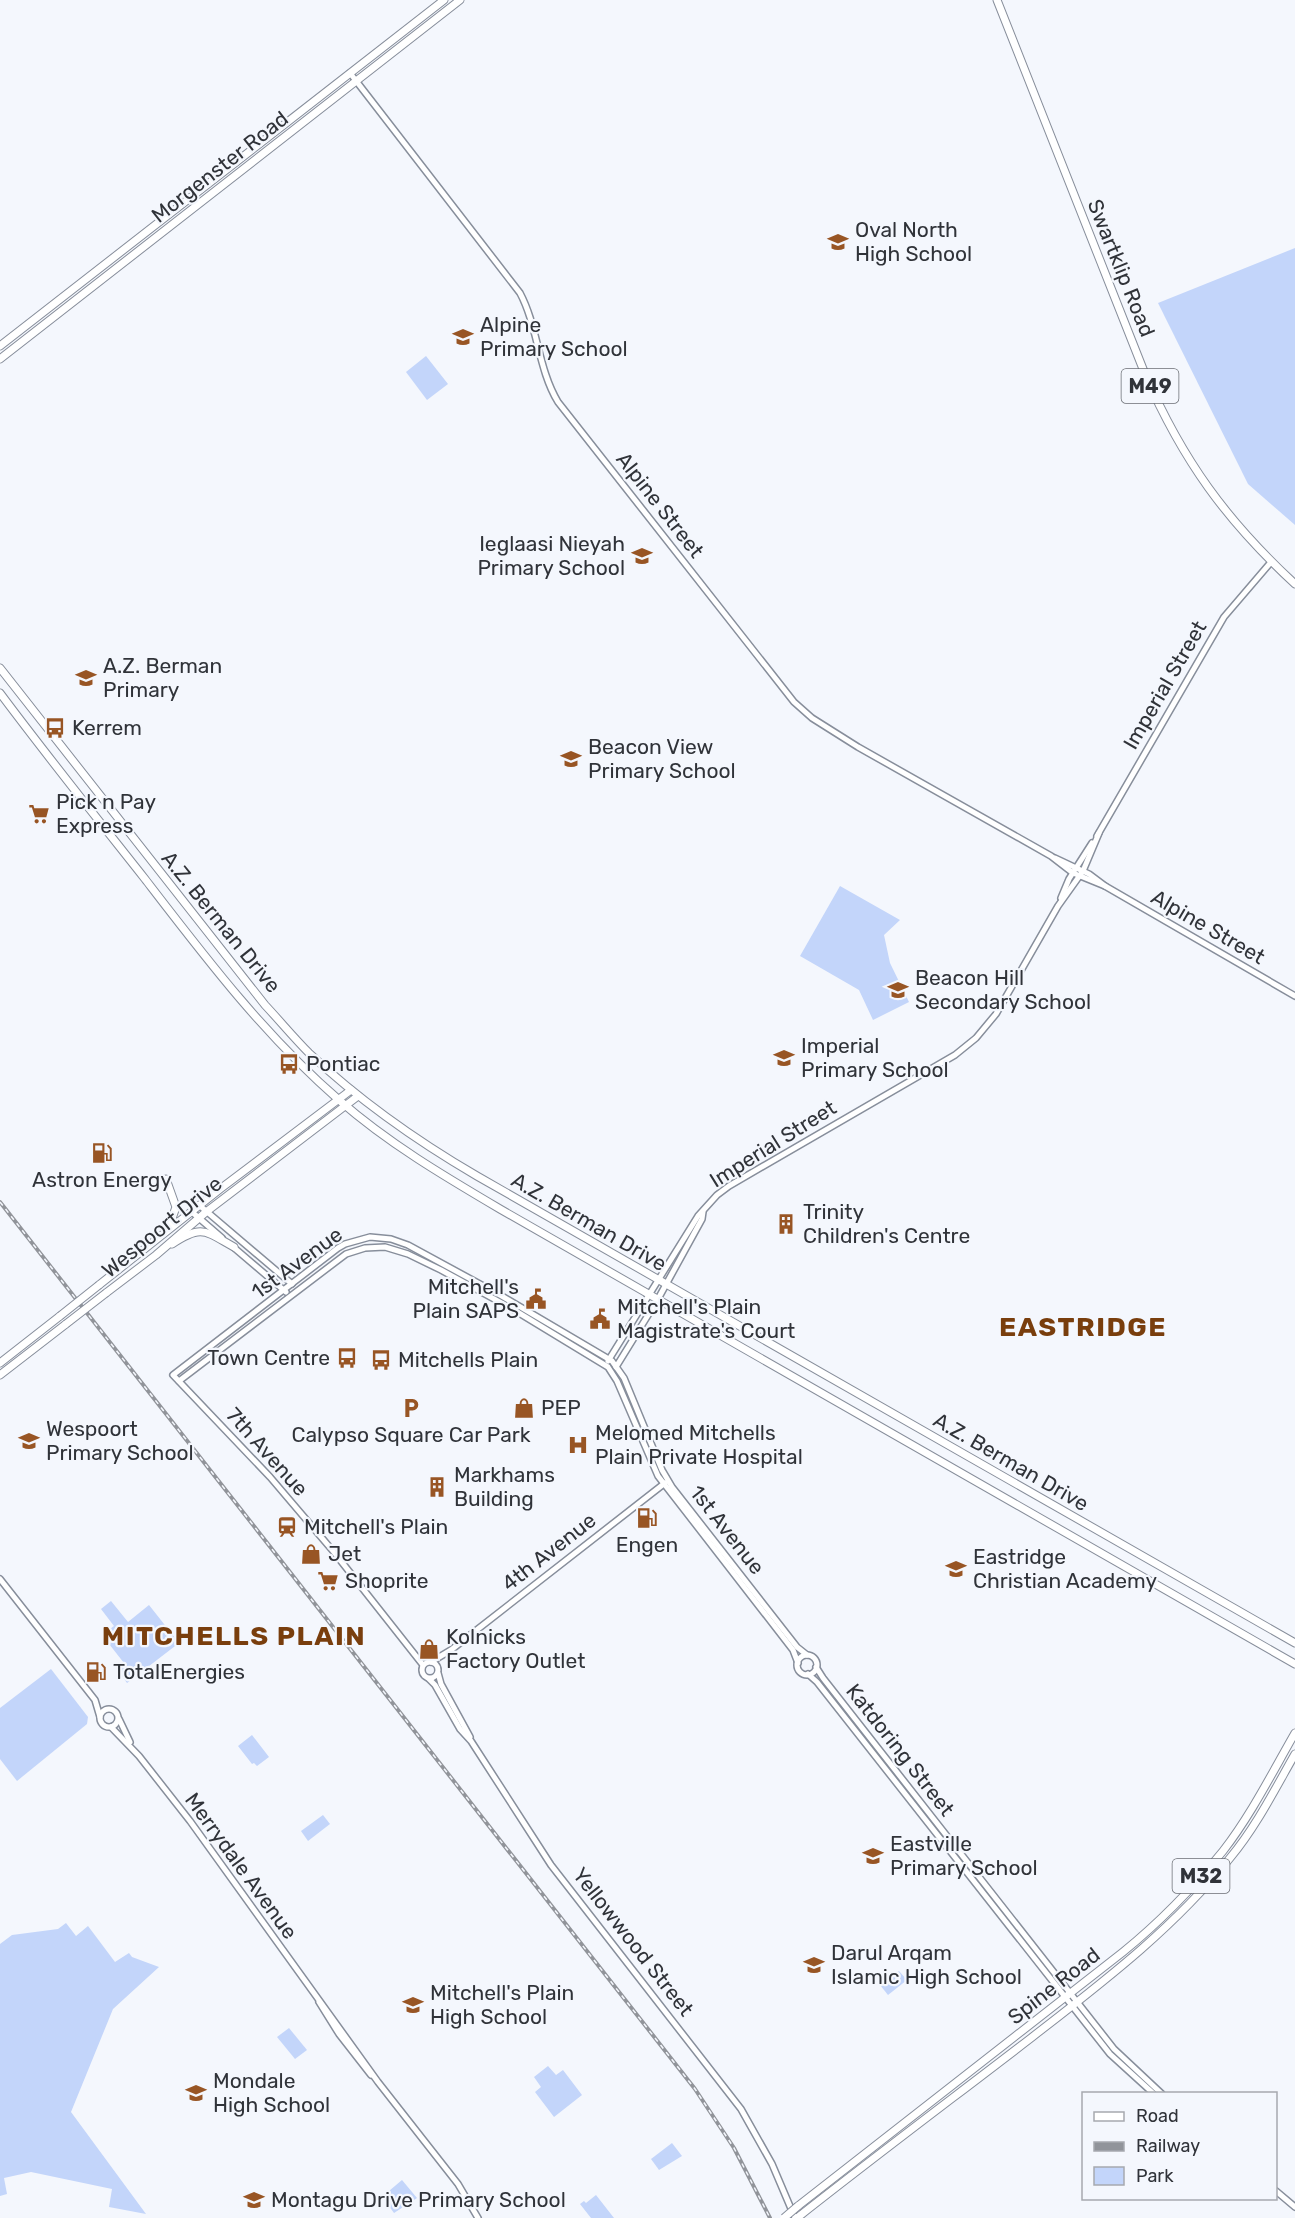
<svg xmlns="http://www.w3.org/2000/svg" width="1295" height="2218" font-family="Rubik,sans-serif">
	<rect width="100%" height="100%" fill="#f4f7fd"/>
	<g fill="#c3d5fa">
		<path d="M1295,248V525L1248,484L1158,303Z"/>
		<path d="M426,356L448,384L427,400L406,372Z"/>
		<path d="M840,886L900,920L884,935L890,963L909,1002L873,1020L859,990L800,956Z"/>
		<path d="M111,1601L128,1622L149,1605L179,1643L127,1683L117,1669L124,1663L102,1635L114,1626L101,1609Z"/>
		<path d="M51,1669L88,1717L87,1724L17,1781L0,1759V1708Z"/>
		<path d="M252,1735L269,1757L257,1766L254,1763L252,1764L238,1746Z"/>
		<path d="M323,1815L330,1824L308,1841L301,1831Z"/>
		<path d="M66,1923L76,1936L88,1926L115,1962L129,1953L132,1957L159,1967L113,2009L71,2112L146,2214L109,2207L112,2189L31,2172L4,2178L7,2194L0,2196V1944L12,1935L58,1929Z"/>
		<path d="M899,1971L907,1980L888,1995L880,1985Z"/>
		<path d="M289,2028L307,2050L295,2059L277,2037Z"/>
		<path d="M548,2066L556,2075L563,2070L582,2095L554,2117L535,2092L541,2087L534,2077Z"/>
		<path d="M672,2143L682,2156L659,2170L651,2159Z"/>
		<path d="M402,2180L417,2198L394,2213L386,2202L393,2197L389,2191Z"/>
		<path d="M596,2195L614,2218H591L580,2204L584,2201L586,2203Z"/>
	</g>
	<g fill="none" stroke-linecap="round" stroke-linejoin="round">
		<g stroke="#878e9b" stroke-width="8">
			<g id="minor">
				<path d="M350,73L520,293C538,327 538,369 558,402L794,702L812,718L858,747L1051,856L1073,873L1105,886"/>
				<path d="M1097,836L1224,617L1271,562"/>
				<path d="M1055,858L1089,874L1105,886L1295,996"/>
				<path d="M1061,898L1069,879L1092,843"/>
				<path d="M199,1205L292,1284"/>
				<path d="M192,1212L222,1238"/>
				<path d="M232,1246L286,1292"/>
				<path d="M608,1361L698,1216L717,1195L729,1186L955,1055L976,1038L996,1014L1058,906L1083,871L1099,833"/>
				<path d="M616,1367L658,1299L702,1219L703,1212"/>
				<path d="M179,1381L346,1254L365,1248L385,1247L408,1254L441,1270L509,1307L608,1367L617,1381L658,1476L793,1650L798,1663"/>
				<path d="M0,1579L95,1700L100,1717"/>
				<circle cx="807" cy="1665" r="10"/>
				<circle cx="430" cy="1670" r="8"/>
				<path d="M431,1662L451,1650L665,1483"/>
				<path d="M423,1665L333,1551L270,1477L173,1375L338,1248L345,1244L370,1237L391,1239L408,1245L500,1295L612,1361L624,1378L662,1470L672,1487L797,1647L807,1655"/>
				<path d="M816,1667L823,1678L1114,2049L1162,2094"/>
				<path d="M438,1673L441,1684L470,1737"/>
				<path d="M808,1674L817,1682L1110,2054L1154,2094"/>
				<path d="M429,1679L435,1685L460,1729L471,1741L551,1865L741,2109L772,2164L795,2218"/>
				<circle cx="109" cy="1718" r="9"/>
				<path d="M119,1719L130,1742"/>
				<path d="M111,1727L139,1756L190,1821L378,2082L458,2184L478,2218"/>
				<path d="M319,2002L339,2034L371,2075"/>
				<path d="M1276,2191L1295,2207"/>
			</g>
		</g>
		<g stroke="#878e9b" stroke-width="9">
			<g id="major">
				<path d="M997,0L1145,374C1183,461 1226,520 1295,584"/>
				<path d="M0,346L444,0"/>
				<path d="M0,359L460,0"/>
				<path d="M0,668L265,1005C280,1021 294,1038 309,1053C360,1101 417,1141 477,1176L1295,1643"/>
				<path d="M0,693C47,756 96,817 145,879C205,957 264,1035 339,1100C388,1143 444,1176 500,1209L1295,1664"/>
				<path d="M166,1179L176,1207L169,1227"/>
				<path d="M172,1244C202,1224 205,1231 234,1247"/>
				<path d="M99,1285L220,1189L351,1090"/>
				<path d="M106,1293L156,1255L206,1212L358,1096"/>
				<path d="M0,1363L60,1316"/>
				<path d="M0,1375L66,1324"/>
				<path d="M798,2206L1123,1952C1160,1922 1193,1888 1223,1851C1251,1815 1272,1773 1295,1733"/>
				<path d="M797,2218C874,2157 953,2098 1031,2038C1103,1982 1173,1929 1230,1858C1256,1827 1275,1789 1295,1754"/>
			</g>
		</g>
		<use href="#minor" stroke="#fff" stroke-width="5"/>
		<use href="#major" stroke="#fff" stroke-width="7"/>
		<g stroke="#91949a" stroke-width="4">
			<path id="rail" d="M0,1202L695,2089L734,2148L770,2218"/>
		</g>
		<use href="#rail" stroke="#f4f7fd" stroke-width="1.5" stroke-dasharray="4.5" stroke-linecap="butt"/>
		<g stroke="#878e9b" stroke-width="9" stroke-linecap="butt">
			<g id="major-bridge">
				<path d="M60,1316L99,1285"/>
				<path d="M66,1324L106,1293"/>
				<path d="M784,2218L798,2206"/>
			</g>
		</g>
		<use href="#major-bridge" stroke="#fff" stroke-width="7"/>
	</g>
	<defs>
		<g id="school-bare" transform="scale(1.62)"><path d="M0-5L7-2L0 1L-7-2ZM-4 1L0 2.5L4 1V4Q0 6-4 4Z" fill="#985524" stroke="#f4f7fd" stroke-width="2.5" paint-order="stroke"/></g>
		<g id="bus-bare" transform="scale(1.62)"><path d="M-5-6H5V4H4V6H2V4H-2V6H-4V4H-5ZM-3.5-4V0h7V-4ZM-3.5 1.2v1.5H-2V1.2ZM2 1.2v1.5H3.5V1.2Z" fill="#985524" stroke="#f4f7fd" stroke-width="2.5" paint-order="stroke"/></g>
		<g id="supermarket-bare" transform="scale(1.62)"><path d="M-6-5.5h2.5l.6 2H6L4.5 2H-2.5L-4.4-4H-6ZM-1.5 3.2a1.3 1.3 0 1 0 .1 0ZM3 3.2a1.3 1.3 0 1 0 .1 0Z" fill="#985524" stroke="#f4f7fd" stroke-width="2.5" paint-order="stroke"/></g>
		<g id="fuel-bare" transform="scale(1.62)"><path d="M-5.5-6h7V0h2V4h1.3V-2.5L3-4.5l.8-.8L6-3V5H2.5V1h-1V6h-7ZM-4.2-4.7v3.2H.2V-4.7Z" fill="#985524" stroke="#f4f7fd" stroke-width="2.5" paint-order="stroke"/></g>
		<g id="building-bare" transform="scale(1.62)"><path d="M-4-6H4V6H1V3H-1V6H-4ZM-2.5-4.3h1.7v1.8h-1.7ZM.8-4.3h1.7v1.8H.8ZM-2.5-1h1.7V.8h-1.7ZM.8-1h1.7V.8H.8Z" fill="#985524" stroke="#f4f7fd" stroke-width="2.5" paint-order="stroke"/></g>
		<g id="civic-bare" transform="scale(1.62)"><path d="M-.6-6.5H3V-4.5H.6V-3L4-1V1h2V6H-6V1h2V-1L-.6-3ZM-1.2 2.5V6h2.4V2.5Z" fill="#985524" stroke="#f4f7fd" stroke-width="2.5" paint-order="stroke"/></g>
		<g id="parking-bare" transform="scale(1.62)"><path d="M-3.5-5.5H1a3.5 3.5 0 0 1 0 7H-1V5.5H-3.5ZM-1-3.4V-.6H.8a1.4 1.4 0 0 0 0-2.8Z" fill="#985524" stroke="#f4f7fd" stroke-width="2.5" paint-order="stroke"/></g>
		<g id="shop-bare" transform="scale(1.62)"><path d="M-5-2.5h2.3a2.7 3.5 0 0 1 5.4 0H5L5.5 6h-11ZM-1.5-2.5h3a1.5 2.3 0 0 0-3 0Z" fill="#985524" stroke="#f4f7fd" stroke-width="2.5" paint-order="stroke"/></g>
		<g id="hospital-bare" transform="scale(1.62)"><path d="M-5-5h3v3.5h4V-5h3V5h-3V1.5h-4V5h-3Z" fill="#985524" stroke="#f4f7fd" stroke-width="2.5" paint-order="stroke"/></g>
		<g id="station-bare" transform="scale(1.62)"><path d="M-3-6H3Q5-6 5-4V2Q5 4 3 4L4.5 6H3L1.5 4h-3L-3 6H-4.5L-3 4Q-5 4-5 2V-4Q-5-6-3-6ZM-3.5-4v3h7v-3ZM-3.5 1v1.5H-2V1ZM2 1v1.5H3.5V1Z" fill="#985524" stroke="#f4f7fd" stroke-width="2.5" paint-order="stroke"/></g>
	</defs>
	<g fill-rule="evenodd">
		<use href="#school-bare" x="838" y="242"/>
		<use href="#school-bare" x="463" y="337"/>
		<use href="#school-bare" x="642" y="556"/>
		<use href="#school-bare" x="86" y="678"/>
		<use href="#bus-bare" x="55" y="728"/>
		<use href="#school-bare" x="571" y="759"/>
		<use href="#supermarket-bare" x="39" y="814"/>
		<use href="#school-bare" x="898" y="990"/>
		<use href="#school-bare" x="784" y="1058"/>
		<use href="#bus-bare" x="289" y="1064"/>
		<use href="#fuel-bare" x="102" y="1153"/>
		<use href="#building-bare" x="786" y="1224"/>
		<use href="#civic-bare" x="536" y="1299"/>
		<use href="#civic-bare" x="600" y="1319"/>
		<use href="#bus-bare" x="347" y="1358"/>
		<use href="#bus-bare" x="381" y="1360"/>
		<use href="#parking-bare" x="411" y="1408"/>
		<use href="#shop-bare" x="524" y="1408"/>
		<use href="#school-bare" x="29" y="1441"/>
		<use href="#hospital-bare" x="578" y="1445"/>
		<use href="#building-bare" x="437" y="1487"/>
		<use href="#fuel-bare" x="647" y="1518"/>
		<use href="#station-bare" x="287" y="1527"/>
		<use href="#shop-bare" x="311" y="1554"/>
		<use href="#school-bare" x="956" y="1569"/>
		<use href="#supermarket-bare" x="328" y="1581"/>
		<use href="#shop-bare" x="429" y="1649"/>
		<use href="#fuel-bare" x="96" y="1672"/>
		<use href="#school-bare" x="873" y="1856"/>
		<use href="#school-bare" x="814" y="1965"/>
		<use href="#school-bare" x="413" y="2005"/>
		<use href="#school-bare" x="196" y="2093"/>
		<use href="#school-bare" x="254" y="2200"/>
	</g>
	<g text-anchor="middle" stroke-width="4.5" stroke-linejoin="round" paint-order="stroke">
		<g fill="#f4f7fd" stroke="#6b6e74" stroke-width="1.5">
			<rect x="1121.5" y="369" width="57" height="34" rx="4.5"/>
			<rect x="1172.5" y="1859" width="57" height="34" rx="4.5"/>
		</g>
		<g font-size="20" font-weight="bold" fill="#303339">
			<text x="1150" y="393">M49</text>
			<text x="1201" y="1883">M32</text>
		</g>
		<g font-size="21" fill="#303339" stroke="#f4f7fd">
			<text transform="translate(220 167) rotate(-38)" y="7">Morgenster Road</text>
			<text transform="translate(1121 268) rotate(68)" y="7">Swartklip Road</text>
			<text transform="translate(660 505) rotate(52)" y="7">Alpine Street</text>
			<text transform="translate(1165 685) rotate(-60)" y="7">Imperial Street</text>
			<text transform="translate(221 922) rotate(51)" y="7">A.Z. Berman Drive</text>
			<text transform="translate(1208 927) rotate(30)" y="7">Alpine Street</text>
			<text transform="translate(773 1144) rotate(-32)" y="7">Imperial Street</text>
			<text transform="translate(589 1222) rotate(30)" y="7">A.Z. Berman Drive</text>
			<text transform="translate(162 1227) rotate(-39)" y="7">Wespoort Drive</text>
			<text transform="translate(297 1263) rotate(-36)" y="7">1st Avenue</text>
			<text transform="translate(267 1452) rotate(48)" y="7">7th Avenue</text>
			<text transform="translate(1011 1462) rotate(30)" y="7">A.Z. Berman Drive</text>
			<text transform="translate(727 1530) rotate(52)" y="7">1st Avenue</text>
			<text transform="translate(549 1552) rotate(-38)" y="7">4th Avenue</text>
			<text transform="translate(900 1750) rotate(52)" y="7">Katdoring Street</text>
			<text transform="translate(241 1866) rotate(54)" y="7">Merrydale Avenue</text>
			<text transform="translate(633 1942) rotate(52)" y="7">Yellowwood Street</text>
			<text transform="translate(1054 1986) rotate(-38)" y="7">Spine Road</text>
		</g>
		<g font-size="21" fill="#303339" stroke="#f4f7fd" text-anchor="start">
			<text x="855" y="237">Oval North<tspan x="855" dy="24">High School</tspan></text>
			<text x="480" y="332">Alpine<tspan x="480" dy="24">Primary School</tspan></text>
			<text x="625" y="551" text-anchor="end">Ieglaasi Nieyah<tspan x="625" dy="24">Primary School</tspan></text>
			<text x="103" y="673">A.Z. Berman<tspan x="103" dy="24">Primary</tspan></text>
			<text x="72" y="735">Kerrem</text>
			<text x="588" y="754">Beacon View<tspan x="588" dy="24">Primary School</tspan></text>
			<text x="56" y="809">Pick n Pay<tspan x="56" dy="24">Express</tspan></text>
			<text x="915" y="985">Beacon Hill<tspan x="915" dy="24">Secondary School</tspan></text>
			<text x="801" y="1053">Imperial<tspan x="801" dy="24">Primary School</tspan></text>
			<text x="306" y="1071">Pontiac</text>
			<text x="102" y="1187" text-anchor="middle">Astron Energy</text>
			<text x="803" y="1219">Trinity<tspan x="803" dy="24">Children's Centre</tspan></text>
			<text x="519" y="1294" text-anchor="end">Mitchell's<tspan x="519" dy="24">Plain SAPS</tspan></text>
			<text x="617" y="1314">Mitchell's Plain<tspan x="617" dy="24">Magistrate's Court</tspan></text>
			<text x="330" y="1365" text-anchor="end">Town Centre</text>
			<text x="398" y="1367">Mitchells Plain</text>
			<text x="541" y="1415">PEP</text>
			<text x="46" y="1436">Wespoort<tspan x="46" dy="24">Primary School</tspan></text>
			<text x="595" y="1440">Melomed Mitchells<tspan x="595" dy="24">Plain Private Hospital</tspan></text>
			<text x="411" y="1442" text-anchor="middle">Calypso Square Car Park</text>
			<text x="454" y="1482">Markhams<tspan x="454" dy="24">Building</tspan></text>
			<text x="304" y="1534">Mitchell's Plain</text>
			<text x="647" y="1552" text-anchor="middle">Engen</text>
			<text x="328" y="1561">Jet</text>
			<text x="973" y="1564">Eastridge<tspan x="973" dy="24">Christian Academy</tspan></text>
			<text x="345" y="1588">Shoprite</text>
			<text x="446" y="1644">Kolnicks<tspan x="446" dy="24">Factory Outlet</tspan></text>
			<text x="113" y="1679">TotalEnergies</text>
			<text x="890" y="1851">Eastville<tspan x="890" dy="24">Primary School</tspan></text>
			<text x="831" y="1960">Darul Arqam<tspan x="831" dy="24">Islamic High School</tspan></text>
			<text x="430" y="2000">Mitchell's Plain<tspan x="430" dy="24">High School</tspan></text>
			<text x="213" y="2088">Mondale<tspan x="213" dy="24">High School</tspan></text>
			<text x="271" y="2207">Montagu Drive Primary School</text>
		</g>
		<g font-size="27" font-weight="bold" letter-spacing="1.5" fill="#793e0d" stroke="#f4f7fd">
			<text x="1083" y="1336">EASTRIDGE</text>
			<text x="234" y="1645">MITCHELLS PLAIN</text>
		</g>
	</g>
	<rect x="1082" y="2092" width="195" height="108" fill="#f4f7fd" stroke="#a6a9af" stroke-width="1.5"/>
	<rect x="1094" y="2112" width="30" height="9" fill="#ffffff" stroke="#a6a9af" stroke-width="1.5"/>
	<text x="1136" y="2122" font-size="18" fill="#303339">Road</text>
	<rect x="1094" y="2142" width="30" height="9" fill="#91949a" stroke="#a6a9af" stroke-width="1.5"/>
	<text x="1136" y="2152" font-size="18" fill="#303339">Railway</text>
	<rect x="1094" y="2167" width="30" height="18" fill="#c3d5fa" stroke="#a6a9af" stroke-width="1.5"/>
	<text x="1136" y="2182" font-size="18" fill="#303339">Park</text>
</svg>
